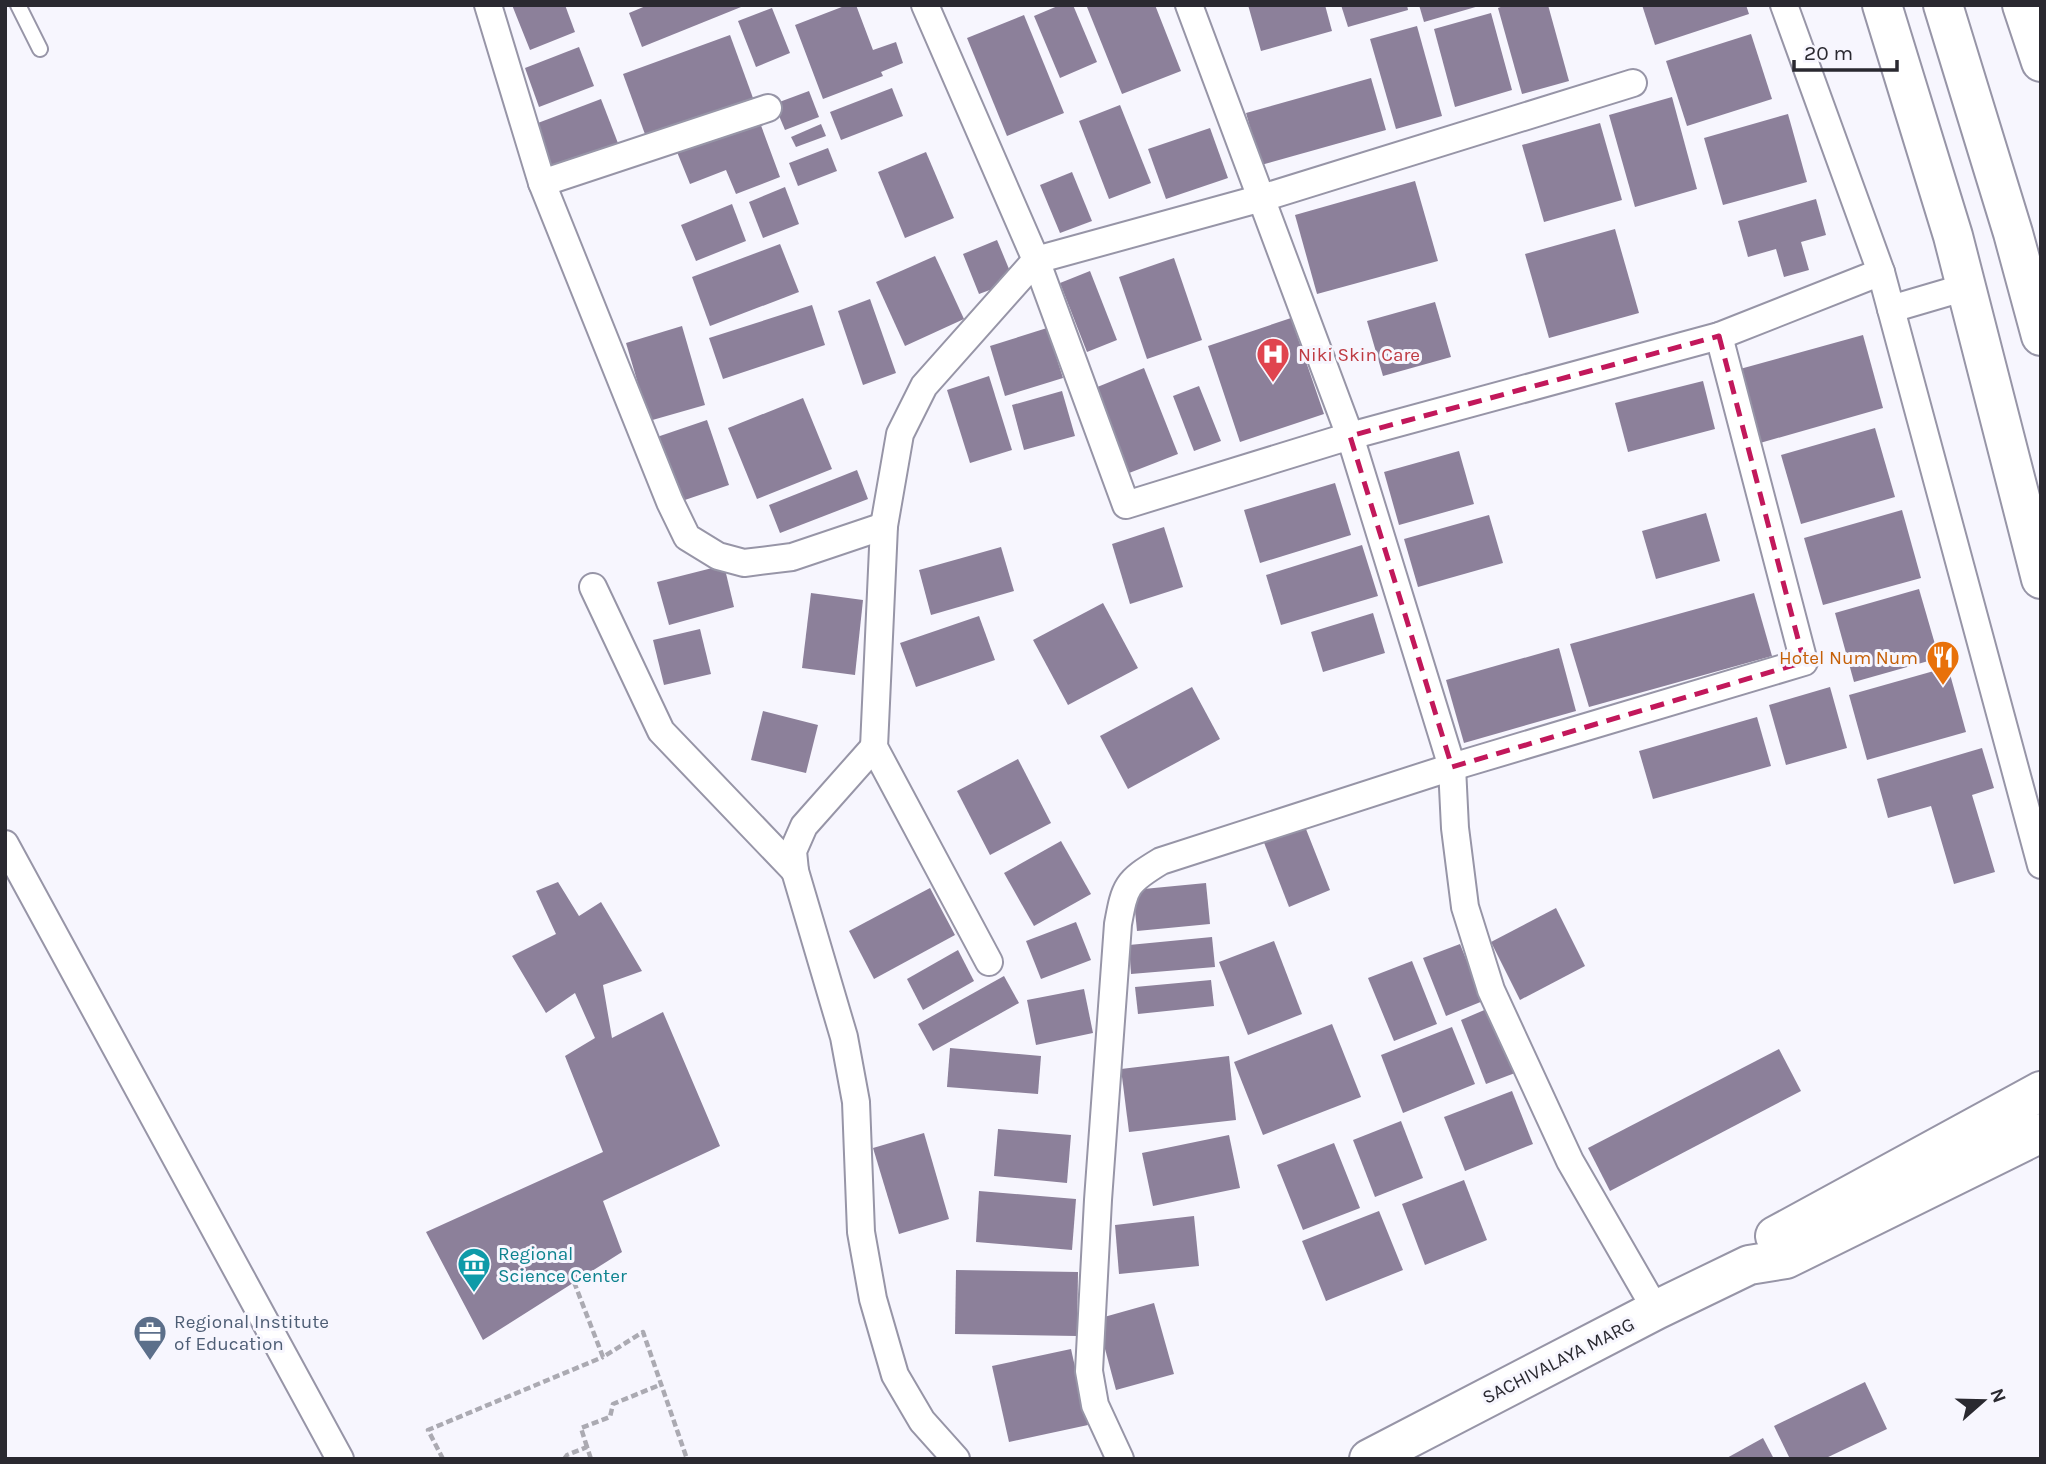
<svg xmlns="http://www.w3.org/2000/svg" width="2046" height="1464" viewBox="0 0 2046 1464" font-family="Karla,sans-serif">
	<rect width="100%" height="100%" fill="#f7f6fe"/>
	<g fill="#8c809a">
		<polygon points="512,5 565,5 575,32 530,50"/>
		<polygon points="648,5 746,5 642,47 629,13"/>
		<polygon points="847,5 856,5 873,50 896,42 903,63 881,72 883,76 823,99 795,25"/>
		<polygon points="1060,5 1073,5 1097,62 1060,78 1034,16"/>
		<polygon points="1090,5 1155,5 1181,71 1122,94 1087,7"/>
		<polygon points="1248,5 1325,5 1332,31 1261,51"/>
		<polygon points="1341,5 1407,5 1408,10 1348,27"/>
		<polygon points="1419,5 1479,5 1479,6 1424,22"/>
		<polygon points="1506,5 1548,5 1569,81 1522,94 1498,8"/>
		<polygon points="1642,5 1746,5 1749,14 1655,45"/>
		<polygon points="772,8 790,53 756,67 738,21"/>
		<polygon points="1491,13 1512,90 1455,107 1434,29"/>
		<polygon points="1024,15 1064,113 1007,136 967,38"/>
		<polygon points="1417,26 1442,116 1396,129 1370,39"/>
		<polygon points="1751,34 1772,99 1687,126 1666,61"/>
		<polygon points="730,35 753,98 646,137 623,74"/>
		<polygon points="579,47 594,86 539,107 525,68"/>
		<polygon points="1371,78 1386,130 1261,165 1246,113"/>
		<polygon points="892,88 903,116 841,140 830,112"/>
		<polygon points="809,91 819,117 785,130 774,104"/>
		<polygon points="1672,97 1697,189 1635,207 1609,115"/>
		<polygon points="601,99 621,151 550,178 530,126"/>
		<polygon points="1120,105 1151,183 1109,199 1079,121"/>
		<polygon points="1788,114 1807,182 1723,205 1704,138"/>
		<polygon points="759,120 780,177 736,194 726,170 690,184 677,152"/>
		<polygon points="1600,123 1622,200 1544,222 1522,145"/>
		<polygon points="821,124 826,136 796,147 791,137"/>
		<polygon points="1210,128 1228,178 1166,199 1148,149"/>
		<polygon points="828,148 837,171 798,186 789,163"/>
		<polygon points="926,152 954,218 905,238 878,172"/>
		<polygon points="1072,172 1092,221 1060,233 1040,185"/>
		<polygon points="1415,181 1438,261 1317,294 1295,215"/>
		<polygon points="785,187 799,224 763,238 749,202"/>
		<polygon points="1816,199 1826,235 1801,242 1809,270 1784,277 1776,249 1748,257 1738,221"/>
		<polygon points="732,204 746,241 696,261 681,225"/>
		<polygon points="1615,229 1639,313 1549,338 1525,254"/>
		<polygon points="997,240 1014,281 979,294 963,254"/>
		<polygon points="780,244 799,292 710,326 692,277"/>
		<polygon points="935,256 964,319 905,346 876,282"/>
		<polygon points="1174,258 1202,340 1147,359 1119,277"/>
		<polygon points="1090,271 1117,340 1087,352 1060,283"/>
		<polygon points="870,299 896,373 863,385 838,311"/>
		<polygon points="1435,302 1451,357 1383,376 1367,321"/>
		<polygon points="812,305 825,345 723,379 709,338"/>
		<polygon points="1291,318 1324,414 1240,442 1208,346"/>
		<polygon points="682,326 705,405 649,421 626,343"/>
		<polygon points="1047,328 1063,378 1005,396 990,346"/>
		<polygon points="1863,335 1883,408 1760,443 1740,369"/>
		<polygon points="1144,368 1178,454 1124,475 1090,390"/>
		<polygon points="989,376 1012,450 970,463 947,390"/>
		<polygon points="1703,381 1715,429 1628,452 1615,403"/>
		<polygon points="1199,386 1221,441 1194,451 1173,396"/>
		<polygon points="1062,391 1075,436 1024,450 1012,405"/>
		<polygon points="803,398 832,469 757,499 728,428"/>
		<polygon points="707,420 729,485 679,502 657,437"/>
		<polygon points="1875,428 1895,497 1801,524 1781,455"/>
		<polygon points="1459,451 1474,504 1399,525 1384,472"/>
		<polygon points="857,470 868,499 780,533 769,505"/>
		<polygon points="1335,483 1351,535 1260,563 1244,510"/>
		<polygon points="1902,510 1921,578 1823,605 1804,538"/>
		<polygon points="1706,513 1720,561 1656,579 1642,531"/>
		<polygon points="1489,515 1503,563 1418,587 1404,539"/>
		<polygon points="1164,527 1183,587 1130,604 1112,544"/>
		<polygon points="1362,545 1378,596 1281,625 1266,575"/>
		<polygon points="1001,547 1014,591 931,615 919,570"/>
		<polygon points="724,565 734,607 669,625 657,582"/>
		<polygon points="1919,589 1939,658 1854,682 1835,613"/>
		<polygon points="811,593 863,600 855,675 802,668"/>
		<polygon points="1754,593 1772,656 1589,707 1570,644"/>
		<polygon points="1103,603 1138,668 1068,705 1033,640"/>
		<polygon points="1373,613 1385,653 1323,672 1311,632"/>
		<polygon points="979,616 995,660 916,687 900,643"/>
		<polygon points="700,629 711,674 664,685 653,640"/>
		<polygon points="1559,648 1576,711 1464,743 1446,680"/>
		<polygon points="1948,667 1966,732 1867,760 1849,695"/>
		<polygon points="1192,687 1220,739 1128,789 1100,736"/>
		<polygon points="1830,687 1847,748 1786,765 1769,705"/>
		<polygon points="763,711 818,725 806,773 751,760"/>
		<polygon points="1757,717 1771,766 1653,799 1639,751"/>
		<polygon points="1982,748 1994,788 1972,795 1995,872 1954,884 1931,806 1888,818 1877,779"/>
		<polygon points="1018,759 1051,823 990,855 957,791"/>
		<polygon points="1304,824 1330,890 1289,907 1263,840"/>
		<polygon points="1061,841 1091,894 1034,926 1004,873"/>
		<polygon points="558,882 579,916 601,902 642,971 603,985 612,1038 663,1012 720,1146 603,1201 622,1252 483,1340 426,1232 603,1152 565,1056 595,1038 575,993 546,1013 512,956 556,934 536,891"/>
		<polygon points="1206,883 1210,924 1137,931 1133,890"/>
		<polygon points="930,888 955,935 874,979 849,931"/>
		<polygon points="1556,908 1585,966 1520,1000 1491,942"/>
		<polygon points="1076,922 1091,960 1041,979 1026,941"/>
		<polygon points="1212,937 1215,967 1131,974 1129,945"/>
		<polygon points="1274,941 1302,1014 1248,1035 1219,962"/>
		<polygon points="1460,944 1483,1001 1446,1016 1423,958"/>
		<polygon points="958,950 974,981 923,1010 907,979"/>
		<polygon points="1412,961 1437,1024 1394,1041 1368,978"/>
		<polygon points="1004,976 1019,1003 933,1051 918,1024"/>
		<polygon points="1211,980 1214,1006 1138,1014 1135,987"/>
		<polygon points="1084,989 1093,1033 1036,1045 1027,1000"/>
		<polygon points="1489,1008 1515,1073 1486,1084 1461,1020"/>
		<polygon points="1332,1024 1361,1097 1263,1135 1234,1062"/>
		<polygon points="1452,1027 1475,1084 1403,1113 1381,1055"/>
		<polygon points="950,1048 1041,1056 1038,1094 947,1087"/>
		<polygon points="1779,1049 1801,1091 1610,1191 1588,1148"/>
		<polygon points="1229,1056 1236,1120 1129,1132 1121,1069"/>
		<polygon points="1512,1091 1533,1144 1465,1171 1444,1117"/>
		<polygon points="1401,1121 1423,1178 1375,1197 1353,1140"/>
		<polygon points="998,1129 1071,1135 1067,1183 994,1176"/>
		<polygon points="924,1133 949,1219 899,1234 873,1148"/>
		<polygon points="1229,1135 1240,1188 1153,1206 1142,1153"/>
		<polygon points="1334,1143 1360,1208 1303,1230 1277,1165"/>
		<polygon points="1464,1180 1487,1240 1425,1265 1402,1204"/>
		<polygon points="979,1191 1076,1199 1072,1250 976,1242"/>
		<polygon points="1379,1211 1403,1270 1326,1301 1302,1241"/>
		<polygon points="1194,1216 1199,1266 1119,1274 1115,1225"/>
		<polygon points="956,1270 1078,1272 1077,1336 955,1334"/>
		<polygon points="1154,1303 1174,1374 1116,1390 1097,1319"/>
		<polygon points="1071,1349 1088,1425 1009,1442 992,1366"/>
		<polygon points="1865,1382 1887,1429 1824,1459 1790,1459 1774,1426"/>
		<polygon points="1763,1438 1774,1459 1725,1459"/>
	</g>
	<g fill="none" stroke-linecap="round" stroke-linejoin="round">
		<defs>
			<polyline id="lane" points="18,5 40,49"/>
			<g id="street">
				<polyline points="488,5 542,183 670,502 687,537 718,556 744,563 792,557 884,526"/>
				<polyline points="925,5 1036,260 1126,505 1350,436 1452,767 1804,662 1719,336"/>
				<polyline points="1189,5 1350,436 1719,336 1881,272"/>
				<polyline points="1784,5 1881,272 2041,865"/>
				<polyline points="542,183 768,108"/>
				<polyline points="1891,309 1966,287"/>
				<polyline points="593,587 661,731 795,871"/>
				<polyline points="874,747 804,826 793,851 795,871 844,1037 856,1102 861,1232 873,1299 895,1375 922,1421 956,1459"/>
				<polyline points="5,844 340,1459"/>
				<polyline points="989,962 874,747 884,526 900,434 924,386 1036,260 1262,198 1633,83"/>
				<path d="M1120 1459 1095 1405 1089 1371 1098 1200 1118 924C1125 886 1126 882 1161 861L1452 767 1455 828 1465 907 1491 990 1570 1161 1656 1310"/>
			</g>
			<g id="secondary">
				<polyline points="1882,5 1953,236 2041,579"/>
				<polyline points="1775,1236 2041,1091"/>
				<polyline points="1369,1459 1656,1310 1749,1265 1786,1259 2041,1133"/>
			</g>
			<g id="highway">
				<polyline points="1943,5 2013,233 2041,336"/>
				<polyline points="2022,5 2041,62"/>
			</g>
		</defs>
		<use href="#lane" stroke="#9795a7" stroke-width="18"/>
		<use href="#street" stroke="#9795a7" stroke-width="30"/>
		<use href="#secondary" stroke="#9795a7" stroke-width="42"/>
		<use href="#highway" stroke="#9795a7" stroke-width="42"/>
		<g stroke="#abaab2" stroke-width="4.5" stroke-dasharray="7 3.5" stroke-linecap="butt">
			<polyline points="574,1282 603,1357 643,1332 687,1459"/>
			<polyline points="587,1447 581,1428 610,1417 613,1404 662,1384"/>
			<polyline points="443,1459 428,1430 603,1357"/>
			<polyline points="564,1459 567,1455 587,1447 591,1459"/>
		</g>
		<use href="#lane" stroke="#fff" stroke-width="14"/>
		<use href="#street" stroke="#fff" stroke-width="26"/>
		<use href="#secondary" stroke="#fff" stroke-width="38"/>
		<use href="#highway" stroke="#fff" stroke-width="38"/>
	</g>
	<path fill="none" stroke="#c2185b" stroke-width="5" stroke-dasharray="14 9" stroke-linejoin="round" d="M1719 336 1804 662 1452 767 1350 436Z"/>
	<defs>
		<symbol id="hospital-pin" viewBox="-11 -11 22 30"><path d="M0 17L-7.5 6A9.5 9.5 0 1 1 7.5 6Z" fill="#e0444e" stroke="#f7f6fe"/><path d="M-5-5h3v3.5h4V-5h3V5h-3V1.5h-4V5h-3Z" fill="#fff"/></symbol>
		<symbol id="restaurant-pin" viewBox="-11 -11 22 30"><path d="M0 17L-7.5 6A9.5 9.5 0 1 1 7.5 6Z" fill="#e8710a" stroke="#f7f6fe"/><path d="M-5-6h1v4h1v-4h1v4h1v-4h1v5L-1.5 .5V6h-2V.5L-5-1ZM5-6V6H3V1.5H1.5Q1.5-4 5-6Z" fill="#fff"/></symbol>
		<symbol id="museum-pin" viewBox="-11 -11 22 30"><path d="M0 17L-7.5 6A9.5 9.5 0 1 1 7.5 6Z" fill="#0f9aa8" stroke="#f7f6fe"/><path d="M0-6L6-3V-2H-6V-3ZM-5-1h2V3h-2ZM-1-1h2V3h-2ZM3-1h2V3H3ZM-6 4H6V6H-6Z" fill="#fff"/></symbol>
		<symbol id="office-pin" viewBox="-11 -11 22 30"><path d="M0 17L-7.5 6A9.5 9.5 0 1 1 7.5 6Z" fill="#5c6f8a" stroke="#f7f6fe"/><path d="M-6-3h4V-5.5h4V-3h4V5H-6ZM-1-4.5V-3h2v-1.5ZM-6 0V1H6V0Z" fill="#fff"/></symbol>
	</defs>
	<g fill-rule="evenodd">
		<use href="#hospital-pin" x="1254" y="335" width="38" height="52"/>
		<use href="#restaurant-pin" x="1924" y="638" width="38" height="52"/>
		<use href="#museum-pin" x="455" y="1245" width="38" height="52"/>
		<use href="#office-pin" x="131" y="1313" width="38" height="52"/>
	</g>
	<g text-anchor="middle" stroke-width="6" stroke-linejoin="round" paint-order="stroke">
		<g font-size="19" fill="#be3a42" stroke="#f7f6fe" text-anchor="start">
			<text x="1298" y="361">Niki Skin Care</text>
		</g>
		<g font-size="19" fill="#c56008" stroke="#f7f6fe" text-anchor="end">
			<text x="1918" y="664">Hotel Num Num</text>
		</g>
		<g font-size="19" fill="#0d838f" stroke="#f7f6fe" text-anchor="start">
			<text x="498" y="1260">Regional<tspan x="498" dy="22">Science Center</tspan></text>
		</g>
		<g font-size="19" fill="#4e5e75" stroke="#f7f6fe" text-anchor="start">
			<text x="174" y="1328">Regional Institute<tspan x="174" dy="22">of Education</tspan></text>
		</g>
		<g font-size="19" fill="#2a2930" stroke="#f7f6fe">
			<text transform="translate(1558 1360) rotate(-27)" y="7">SACHIVALAYA MARG</text>
		</g>
	</g>
	<rect width="2046" height="1464" fill="none" stroke="#2a2930" stroke-width="14"/>
	<g transform="translate(1983 1401) rotate(70)" stroke="#f7f6fe" stroke-width="5" paint-order="stroke">
	<path d="M0-5L12 26L0 18L-12 26Z" fill="#2a2930"/>
	<text y="-10" font-size="19" font-weight="bold" text-anchor="middle" fill="#2a2930">N</text>
	</g>
	<path d="M1794 60v10h103v-10" fill="none" stroke="#2a2930" stroke-width="3.5"/>
	<text x="1804" y="60" font-size="21" fill="#2a2930" stroke="#f7f6fe" stroke-width="5" paint-order="stroke">20 m</text>
</svg>
